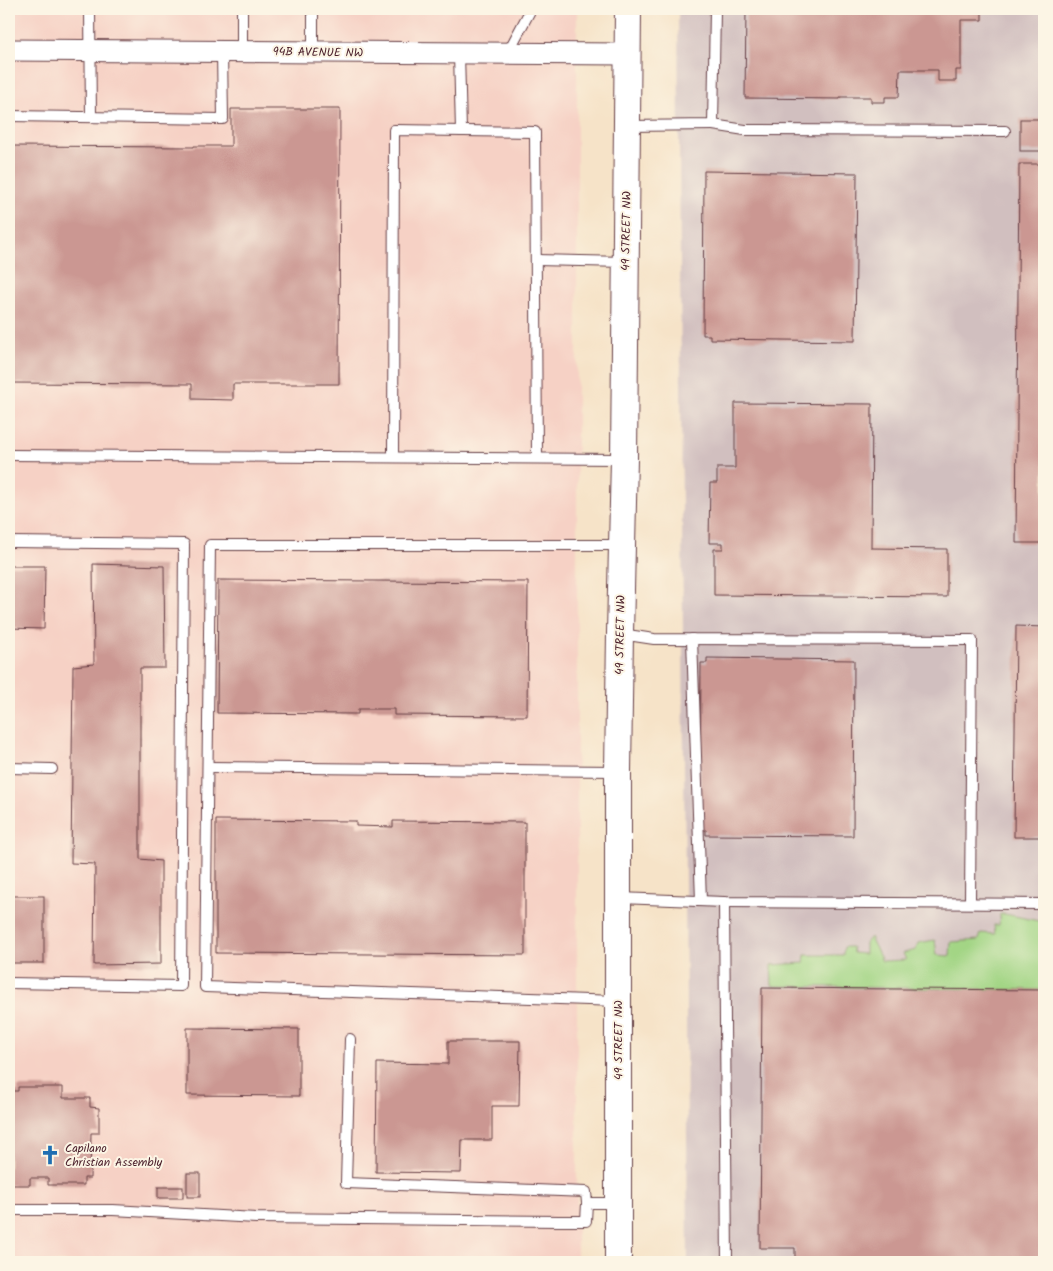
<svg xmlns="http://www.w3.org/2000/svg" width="1053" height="1271" viewBox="0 0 1053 1271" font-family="Kalam,sans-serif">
	<rect width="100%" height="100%" fill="#fcf5e5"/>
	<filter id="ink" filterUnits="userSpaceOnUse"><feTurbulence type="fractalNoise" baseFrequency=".02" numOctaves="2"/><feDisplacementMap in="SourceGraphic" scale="10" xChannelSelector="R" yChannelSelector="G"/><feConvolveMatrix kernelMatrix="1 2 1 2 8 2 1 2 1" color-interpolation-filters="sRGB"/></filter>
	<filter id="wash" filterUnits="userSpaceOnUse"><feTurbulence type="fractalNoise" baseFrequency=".0096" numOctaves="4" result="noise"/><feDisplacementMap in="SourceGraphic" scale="20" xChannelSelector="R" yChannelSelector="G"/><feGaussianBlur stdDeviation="1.12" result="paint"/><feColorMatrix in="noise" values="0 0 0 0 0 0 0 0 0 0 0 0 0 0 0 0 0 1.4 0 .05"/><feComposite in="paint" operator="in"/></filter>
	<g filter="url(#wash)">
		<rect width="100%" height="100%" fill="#f6e3c8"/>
		<rect fill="#f6d1c5" x="9" y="9" width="568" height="1253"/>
		<polygon fill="#d1bfbf" points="678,9 1044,9 1044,1262 688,1262"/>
		<polygon fill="#a3d585" stroke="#767a58" points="1000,914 1005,914 1044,922 1044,990 772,986 771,965 804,963 805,955 843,955 844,947 852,947 853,953 865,954 865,943 870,937 882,961 906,960 903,953 916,950 918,943 935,940 937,955 950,956 951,942 979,940 981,933 995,934 994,925 999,925"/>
		<g id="blocks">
			<g fill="#cb9792">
				<polygon points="746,9 982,9 982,20 961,20 961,70 956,70 956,81 938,81 938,70 900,70 899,97 885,97 885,102 871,102 871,97 840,97 840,99 745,98"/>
				<polygon points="231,109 340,109 339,384 233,384 233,400 192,399 192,384 9,383 9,146 194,147 194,146 231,146"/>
				<rect x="1020" y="119" width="24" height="32"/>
				<polygon points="1019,164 1044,164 1044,543 1016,543"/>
				<polygon points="704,171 857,173 855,341 710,339 710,335 703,335"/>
				<polygon points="735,403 872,404 871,548 947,549 947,597 714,595 714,549 723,549 723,543 709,543 710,483 717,483 717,468 735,468"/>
				<polygon points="93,564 164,566 165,668 140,668 140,859 161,861 161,964 94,965 95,864 71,863 73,666 94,664"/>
				<polygon points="9,566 45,566 44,629 9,628"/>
				<polygon points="218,580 528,582 527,716 394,715 394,709 358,709 358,714 217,713"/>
				<polygon points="1016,626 1044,627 1044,837 1014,837"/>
				<polygon points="707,658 854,660 853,836 706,835 706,830 700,830 701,663 707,663"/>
				<polygon points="216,820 356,821 356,826 393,827 393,821 525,822 525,955 216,953"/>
				<rect x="9" y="896" width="35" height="67"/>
				<polygon points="762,988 1044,990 1044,1262 795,1262 795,1248 760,1248"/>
				<polygon points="187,1028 299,1029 299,1096 187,1095"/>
				<polygon points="448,1041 520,1041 519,1106 492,1106 492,1140 462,1140 461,1173 376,1172 377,1063 448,1064"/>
				<polygon points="18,1087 63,1087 63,1098 90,1098 90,1107 99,1108 99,1133 91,1133 90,1178 84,1178 84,1185 48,1185 48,1178 30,1178 30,1185 9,1185 9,1091 18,1091"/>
				<rect x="187" y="1173" width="13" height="24"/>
				<rect x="158" y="1187" width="25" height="11"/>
			</g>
		</g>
	</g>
	<g filter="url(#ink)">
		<use href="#blocks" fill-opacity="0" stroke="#643c43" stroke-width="1"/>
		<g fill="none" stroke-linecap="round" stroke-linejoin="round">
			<defs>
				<g id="service">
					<polyline points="90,9 91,117"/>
					<polyline points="313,9 313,52"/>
					<polyline points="242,51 242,9"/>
					<polyline points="459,53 461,131"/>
					<polyline points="507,54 531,9"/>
					<polyline points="9,116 223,119 222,51"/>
					<polyline points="713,125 745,130 1005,131"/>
					<polyline points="627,126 713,125 715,9"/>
					<polyline points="536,260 625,262"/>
					<polyline points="9,455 623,459"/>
					<polyline points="393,457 394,130 535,132 537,458"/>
					<polyline points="9,542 184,544 181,986 9,983"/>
					<polyline points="621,634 654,639 972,640 970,903"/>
					<polyline points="692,639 701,901"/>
					<polyline points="208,767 617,771"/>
					<polyline points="9,768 52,769"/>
					<polyline points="619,898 724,902 1044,904"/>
					<polyline points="724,902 727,1262"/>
					<polyline points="617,1001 205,987 210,545 621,545"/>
					<polyline points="350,1039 346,1183 586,1192 587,1203"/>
					<polyline points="9,1210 113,1210 256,1218 560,1221 586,1221 587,1203 617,1203"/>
				</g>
				<polyline id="minor" points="9,50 628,54"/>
				<polyline id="tertiary" points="618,1262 618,771 620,633 624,459 628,9"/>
			</defs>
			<use href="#service" stroke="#643c43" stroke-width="12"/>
			<use href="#minor" stroke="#643c43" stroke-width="23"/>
			<use href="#tertiary" stroke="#643c43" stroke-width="28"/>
			<use href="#service" stroke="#fff" stroke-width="10"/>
			<use href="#minor" stroke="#fff" stroke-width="21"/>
			<use href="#tertiary" stroke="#fff" stroke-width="26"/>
		</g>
	</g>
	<defs>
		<symbol id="church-bare" viewBox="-9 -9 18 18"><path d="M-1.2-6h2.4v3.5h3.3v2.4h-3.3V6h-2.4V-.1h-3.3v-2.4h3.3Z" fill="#1f6fb2" stroke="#fcf5e5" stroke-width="2.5" paint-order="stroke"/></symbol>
	</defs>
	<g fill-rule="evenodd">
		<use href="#church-bare" x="36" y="1141" width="28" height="28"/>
	</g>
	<g text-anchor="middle" stroke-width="4" stroke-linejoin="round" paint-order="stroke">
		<g font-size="12" fill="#4a1f2b" stroke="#fcf5e5">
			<text transform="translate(318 52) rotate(1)" y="4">94B AVENUE NW</text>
			<text transform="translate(626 231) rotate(-89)" y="4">49 STREET NW</text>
			<text transform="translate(620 635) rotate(-89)" y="4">49 STREET NW</text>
			<text transform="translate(618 1040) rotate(-90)" y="4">49 STREET NW</text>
		</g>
		<g font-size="12" fill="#4a1f2b" stroke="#fcf5e5" text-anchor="start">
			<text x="65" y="1152">Capilano<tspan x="65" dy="14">Christian Assembly</tspan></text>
		</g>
	</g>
	<rect width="1053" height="1271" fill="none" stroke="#fcf5e5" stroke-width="30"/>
</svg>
